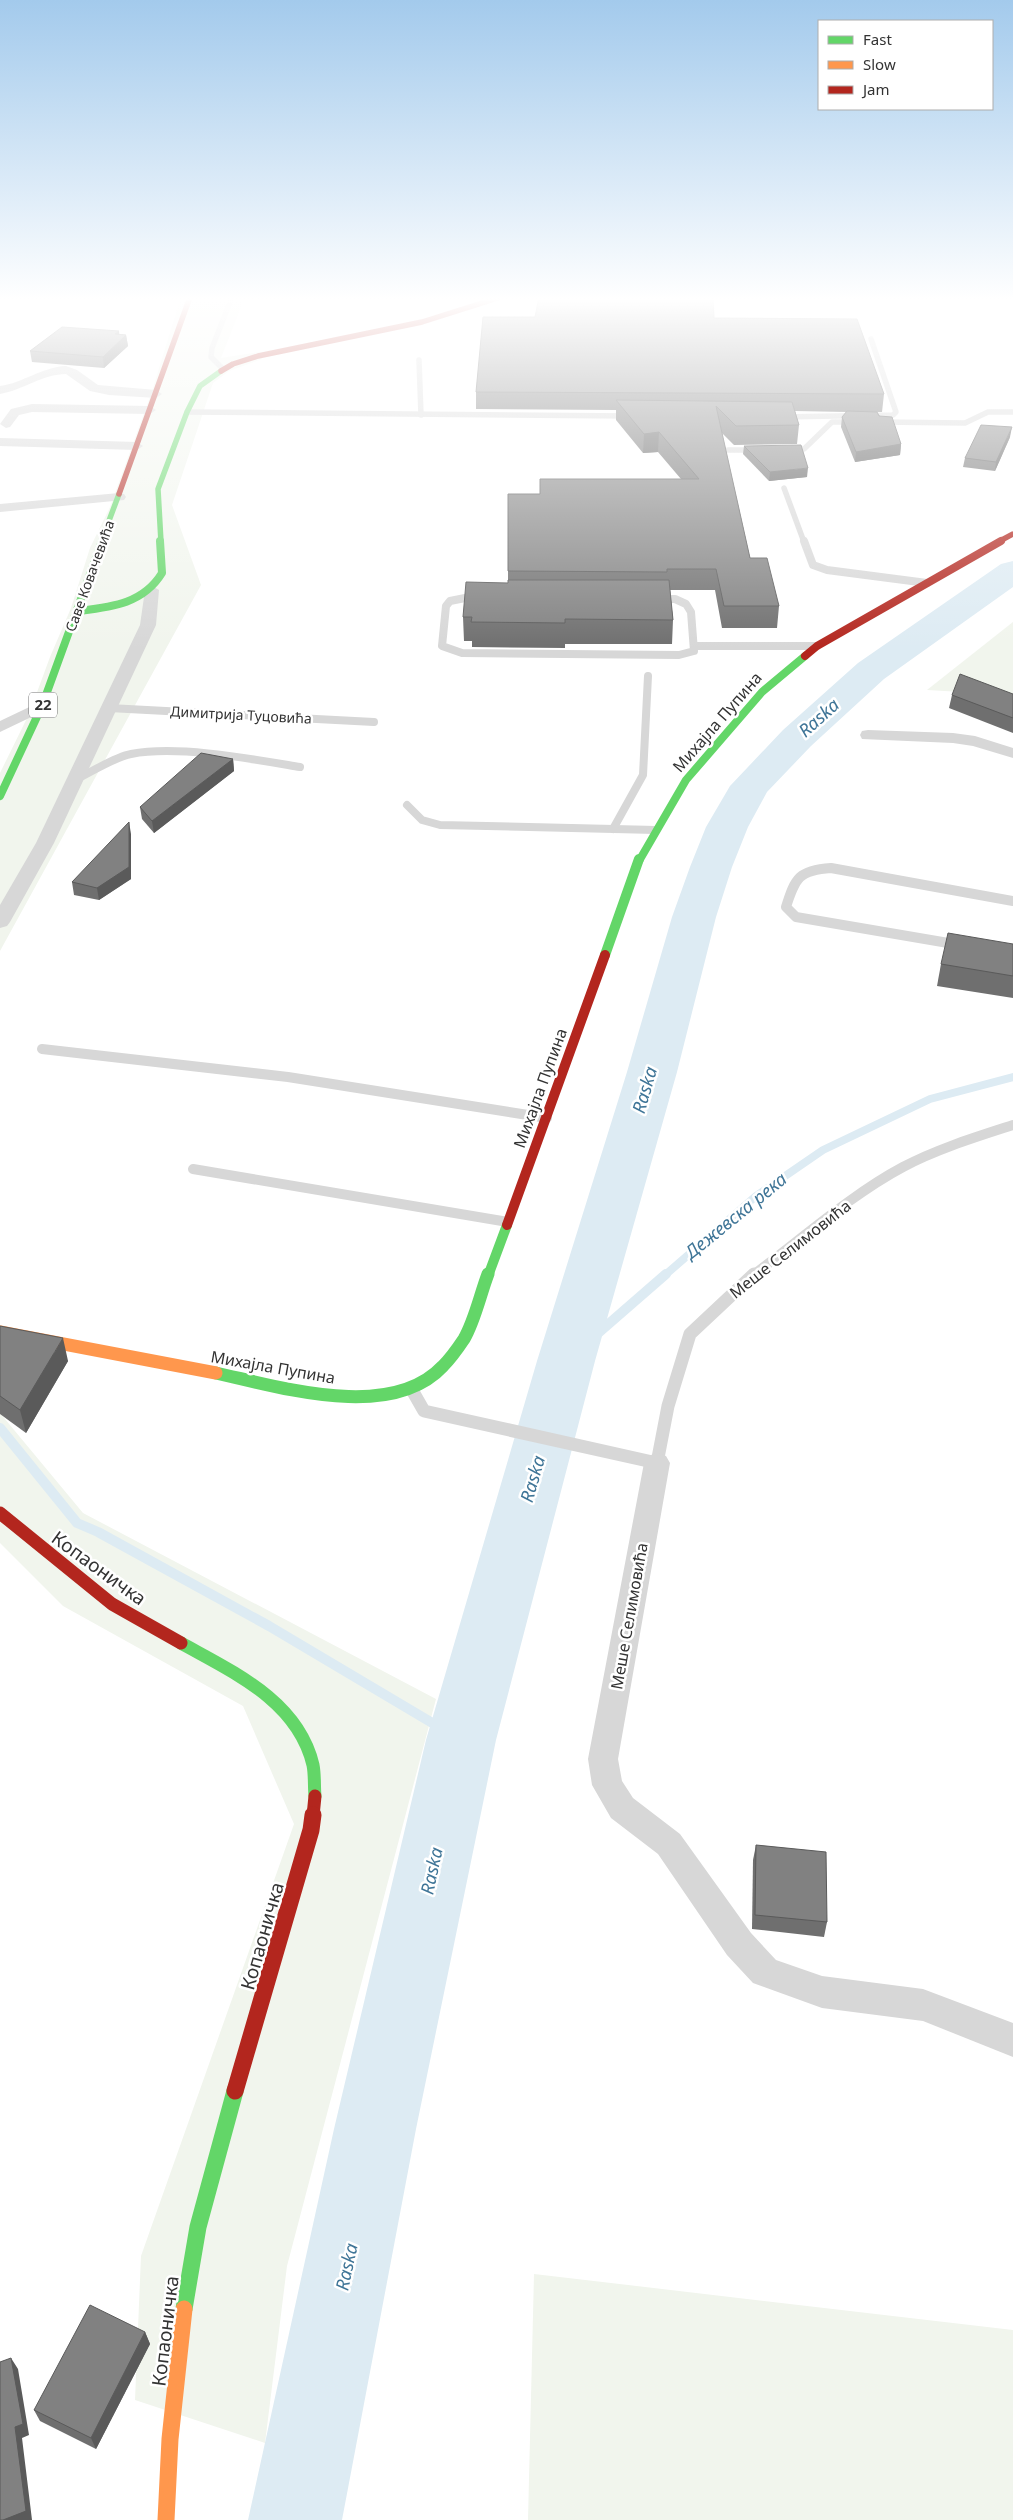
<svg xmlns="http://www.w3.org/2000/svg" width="1013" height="2520" viewBox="0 0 1013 2520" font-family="'Noto Sans',sans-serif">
	<rect width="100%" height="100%" fill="#fff"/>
	<g fill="#f1f5ed">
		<polygon points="181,297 245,297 221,358 259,352 262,359 229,371 213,383 172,505 201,585 0,951 0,773 29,714 50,657 71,608 90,548 110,507 152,391"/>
		<polygon points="1013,622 1013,695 927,690"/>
		<polygon points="0,1413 83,1513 436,1699 287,2266 265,2443 135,2400 141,2256 294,1824 243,1706 63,1606 0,1543"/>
		<polygon points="534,2274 1013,2330 1013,2520 528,2520"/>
	</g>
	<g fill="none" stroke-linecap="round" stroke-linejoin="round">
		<polyline stroke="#ddebf3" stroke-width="8" points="664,1276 756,1196 823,1150 930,1099 1013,1077"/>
		<g stroke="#ddebf3" stroke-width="10">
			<polyline points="566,1361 666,1274"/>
			<polyline points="0,1428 77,1523 98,1532 269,1626 461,1740"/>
		</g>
		<polygon fill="#ddebf3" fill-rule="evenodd" points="1013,561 1013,587 884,679 811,746 767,792 748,827 732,867 716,917 677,1072 595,1361 496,1740 416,2129 342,2520 248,2520 334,2129 426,1740 537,1361 627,1072 672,917 690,867 706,827 730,786 783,730 858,663 1001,564"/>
		<g stroke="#d7d7d7" stroke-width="5.5">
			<polyline points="419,360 421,415"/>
			<polyline points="223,369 211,357 212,348 232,297"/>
			<polyline points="187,412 630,416"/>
			<polyline points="781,417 893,415 896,412 871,339"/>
			<polyline points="880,422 965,423 988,412 1013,412"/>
			<polyline points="789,449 804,449 832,422 841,422"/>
			<polyline points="728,450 758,450"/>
			<polyline points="784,488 804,542"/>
		</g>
		<g stroke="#d7d7d7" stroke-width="8">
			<polyline points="804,541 813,565 827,570 927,583"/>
			<polygon points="465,598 675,599 686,604 691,612 694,651 679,655 462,653 442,646 446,606 450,601"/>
			<polyline points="694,646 817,646"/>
			<polyline points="109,708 374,722"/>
			<path d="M75 780C91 772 115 757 131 754 178 745 252 759 300 767"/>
			<polyline points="407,805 422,820 440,825 656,830"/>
			<polyline points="613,829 643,775 648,676"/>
		</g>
		<g stroke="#d7d7d7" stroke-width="10">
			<path d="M960 945 796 917 786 907C795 878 799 870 831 868L1013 901"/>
			<polyline points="42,1049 288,1077 547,1118"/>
			<polyline points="193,1169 508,1222"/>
			<path d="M752 1276C799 1241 852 1194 903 1167 937 1149 976 1137 1013 1125"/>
		</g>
		<polyline stroke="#d7d7d7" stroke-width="13" points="412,1390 424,1411 657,1463 668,1406 690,1334 754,1274"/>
		<g fill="#d7d7d7" fill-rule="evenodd">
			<path d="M66 366 77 370 98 385 156 390 162 394 156 398 109 395 90 391 66 374C43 374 23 390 0 394V386C23 383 42 367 66 366Z"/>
			<polygon points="32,404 150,406 156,410 150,414 32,412 19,415 10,427 6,428 0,424 11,409"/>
			<polygon points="0,438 137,442 143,446 137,450 0,446"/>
			<polygon points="119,493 124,494 126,497 124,500 0,512 0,504"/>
			<polygon points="152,586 159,590 156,625 54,843 10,922 7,926 0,928 0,905 36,843 140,625 145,590"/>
			<polygon points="42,701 50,706 48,709 0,732 0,721"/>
			<polygon points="868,730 953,733 975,736 1013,748 1013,758 973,746 953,743 862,739 860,735 862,731"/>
			<polygon points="657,1453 666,1456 670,1463 618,1759 622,1781 633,1798 680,1834 751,1933 776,1960 822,1976 923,1989 1013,2023 1013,2057 923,2021 822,2008 753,1983 727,1955 658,1854 611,1818 592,1785 588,1759 644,1463 648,1456"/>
		</g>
		<g stroke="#63d668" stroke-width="5.5">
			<polyline points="101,542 119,494"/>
			<polyline points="161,542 158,489 187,412 200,386 221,371"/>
		</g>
		<g stroke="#63d668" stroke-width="8">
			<path d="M78 611C111 607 143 604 162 573L160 541"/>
			<polyline points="0,796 42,706 102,541"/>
			<polyline points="639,861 686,780 762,692 805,656"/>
		</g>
		<g stroke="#63d668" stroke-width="10">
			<polyline points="605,955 639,859"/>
			<polyline points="488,1276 507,1225"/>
		</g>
		<g stroke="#63d668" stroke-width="13">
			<path d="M216 1373C280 1387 391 1422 443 1366 451 1358 458 1348 464 1339 475 1320 480 1295 488 1274"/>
			<path d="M181 1643C233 1672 298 1701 313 1765 315 1775 314 1786 315 1796"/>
		</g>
		<polyline stroke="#63d668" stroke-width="17" points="184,2309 198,2227 235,2091"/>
		<polyline stroke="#ff974d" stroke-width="13" points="0,1332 216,1373"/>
		<polyline stroke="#ff974d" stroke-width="17" points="166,2520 170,2439 184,2309"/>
		<g stroke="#b3261e" stroke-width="5.5">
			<polyline points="221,371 233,364 258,356 422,322 501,297"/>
			<polyline points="119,494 190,297"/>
			<polyline points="998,542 1013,534"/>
		</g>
		<polyline stroke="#b3261e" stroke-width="8" points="805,656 817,646 1001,541"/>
		<polyline stroke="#b3261e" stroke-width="10" points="507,1225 605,955"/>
		<g stroke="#b3261e" stroke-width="13">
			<polyline points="0,1513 112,1604 181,1643"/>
			<polyline points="313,1816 315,1796"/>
		</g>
		<polyline stroke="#b3261e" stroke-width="17" points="235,2091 311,1830 313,1815"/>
	</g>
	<g fill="#6f6f6f">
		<polygon points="294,297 351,297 296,300"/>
		<polygon points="714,318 884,394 882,412 877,412 901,444 900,455 855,462 841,427 842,417 847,412 795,411 799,425 797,444 734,445 722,433 750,558 779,606 777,628 722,628 715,590 670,590 673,620 672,644 565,644 565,648 472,647 472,641 464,641 463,617 508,583 508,494 540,494 540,479 681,479 658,452 643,453 616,420 616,410 476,409 476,392"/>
		<polygon points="119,334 126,335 128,346 104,368 32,362 30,351"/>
		<polygon points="1010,437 995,471 963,467 965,458"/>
		<polygon points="744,446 807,477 769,481 743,454"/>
		<polygon points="1013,694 1013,733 949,708 952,695"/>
		<polygon points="233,759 234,771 154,833 142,819 140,807"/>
		<polygon points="131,834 131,879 99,900 74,895 72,882"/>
		<polygon points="1013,944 1013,998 937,986 941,964"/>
		<polygon points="0,1326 68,1361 26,1433 0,1414"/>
		<polygon points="756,1845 827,1922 824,1937 752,1929 753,1860"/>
		<polygon points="145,2332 150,2344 96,2449 40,2421 34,2410"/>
	</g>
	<g fill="#5a5a5a">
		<polygon points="119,331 120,341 126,335 128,346 104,368 103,357 115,334"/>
		<polygon points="1012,427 1010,437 995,471 996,462"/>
		<polygon points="659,432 658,452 643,453 644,434"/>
		<polygon points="901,444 900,455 855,462 856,452"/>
		<polygon points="808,468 807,477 769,481 770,472"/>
		<polygon points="233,759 234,771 154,833 152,821"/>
		<polygon points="129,822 131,834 131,879 99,900 97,888"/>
		<polygon points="63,1338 68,1361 26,1433 20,1410"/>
		<polygon points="145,2332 150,2344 96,2449 91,2438"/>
		<polygon points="11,2358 18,2369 29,2435 22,2438 32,2520 3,2520 15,2427"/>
	</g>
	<g fill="#818181" stroke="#5a5a5a">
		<polygon points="539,297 713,297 714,318 857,319 884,394 476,392 483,317 535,317"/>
		<polygon points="62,327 119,331 115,334 126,335 103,357 30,351"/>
		<polygon points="616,400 792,402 799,425 736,426 716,406 750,558 767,558 779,606 724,606 716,569 667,569 667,572 508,571 508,494 540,494 540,479 699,479 659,432 644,434"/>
		<polygon points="847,411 877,412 879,416 892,417 901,444 856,452 842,417"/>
		<polygon points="981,425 1012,427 996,462 965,458"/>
		<polygon points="801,445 808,468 770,472 744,446"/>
		<polygon points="508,580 669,580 673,620 565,619 565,623 471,622 472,617 463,617 466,582 508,583"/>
		<polygon points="960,674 1013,694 1013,718 952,695"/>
		<polygon points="201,753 233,759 152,821 140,807"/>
		<polygon points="129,822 129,867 97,888 72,882"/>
		<polygon points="948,933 1013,944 1013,976 941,964"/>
		<polygon points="0,1326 63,1338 20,1410 0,1396"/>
		<polygon points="756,1845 826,1852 827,1922 755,1915"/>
		<polygon points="90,2305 145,2332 91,2438 34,2410"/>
		<polygon points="11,2358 23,2424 15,2427 26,2511 3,2520 0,2520 0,2362"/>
	</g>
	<linearGradient id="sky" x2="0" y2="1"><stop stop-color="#a3caec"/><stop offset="0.46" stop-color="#fff"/><stop offset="1" stop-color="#fff" stop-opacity="0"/></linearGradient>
	<rect width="1013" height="650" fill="url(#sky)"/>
	<g text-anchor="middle" stroke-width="5" stroke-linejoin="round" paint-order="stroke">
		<g font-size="14" fill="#333" stroke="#fff">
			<text transform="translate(90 576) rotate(-70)" y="5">Саве Ковачевића</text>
			<text transform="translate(241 715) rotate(3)" y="5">Димитрија Туцовића</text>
		</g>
		<rect fill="#fff" stroke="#707070" stroke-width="1" x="29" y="692.5" width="28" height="25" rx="4"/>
		<g font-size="15" font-weight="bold" fill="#333">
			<text x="43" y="710">22</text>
		</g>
		<g font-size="16" fill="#333" stroke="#fff">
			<text transform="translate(717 722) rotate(-49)" y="6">Михајла Пупина</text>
			<text transform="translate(540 1088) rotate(-70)" y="6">Михајла Пупина</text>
			<text transform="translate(790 1249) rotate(-38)" y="6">Меше Селимовића</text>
			<text transform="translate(273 1367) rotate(10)" y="6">Михајла Пупина</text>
			<text transform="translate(629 1616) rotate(-80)" y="6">Меше Селимовића</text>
		</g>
		<g font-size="18" font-style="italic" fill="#3f7597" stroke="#fff">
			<text transform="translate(819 718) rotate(-42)" y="6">Raska</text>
			<text transform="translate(645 1090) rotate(-74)" y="6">Raska</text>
			<text transform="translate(736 1216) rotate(-39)" y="6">Дежевска река</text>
			<text transform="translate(533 1479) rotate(-74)" y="6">Raska</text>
			<text transform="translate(432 1871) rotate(-78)" y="6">Raska</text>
			<text transform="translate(347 2267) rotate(-78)" y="6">Raska</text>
		</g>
		<g font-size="19" fill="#333" stroke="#fff">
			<text transform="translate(99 1568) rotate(36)" y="7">Копаоничка</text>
			<text transform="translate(262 1936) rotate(-74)" y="7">Копаоничка</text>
			<text transform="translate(165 2331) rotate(-83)" y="7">Копаоничка</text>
		</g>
	</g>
	<rect x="818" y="20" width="175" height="90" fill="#ffffff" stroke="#adadad"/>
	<rect x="828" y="36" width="25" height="8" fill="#63d668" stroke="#adadad"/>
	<text x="863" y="45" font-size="15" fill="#333333">Fast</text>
	<rect x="828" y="61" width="25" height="8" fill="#ff974d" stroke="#adadad"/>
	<text x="863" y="70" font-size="15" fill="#333333">Slow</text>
	<rect x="828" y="86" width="25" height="8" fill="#b3261e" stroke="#adadad"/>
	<text x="863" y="95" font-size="15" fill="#333333">Jam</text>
</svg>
